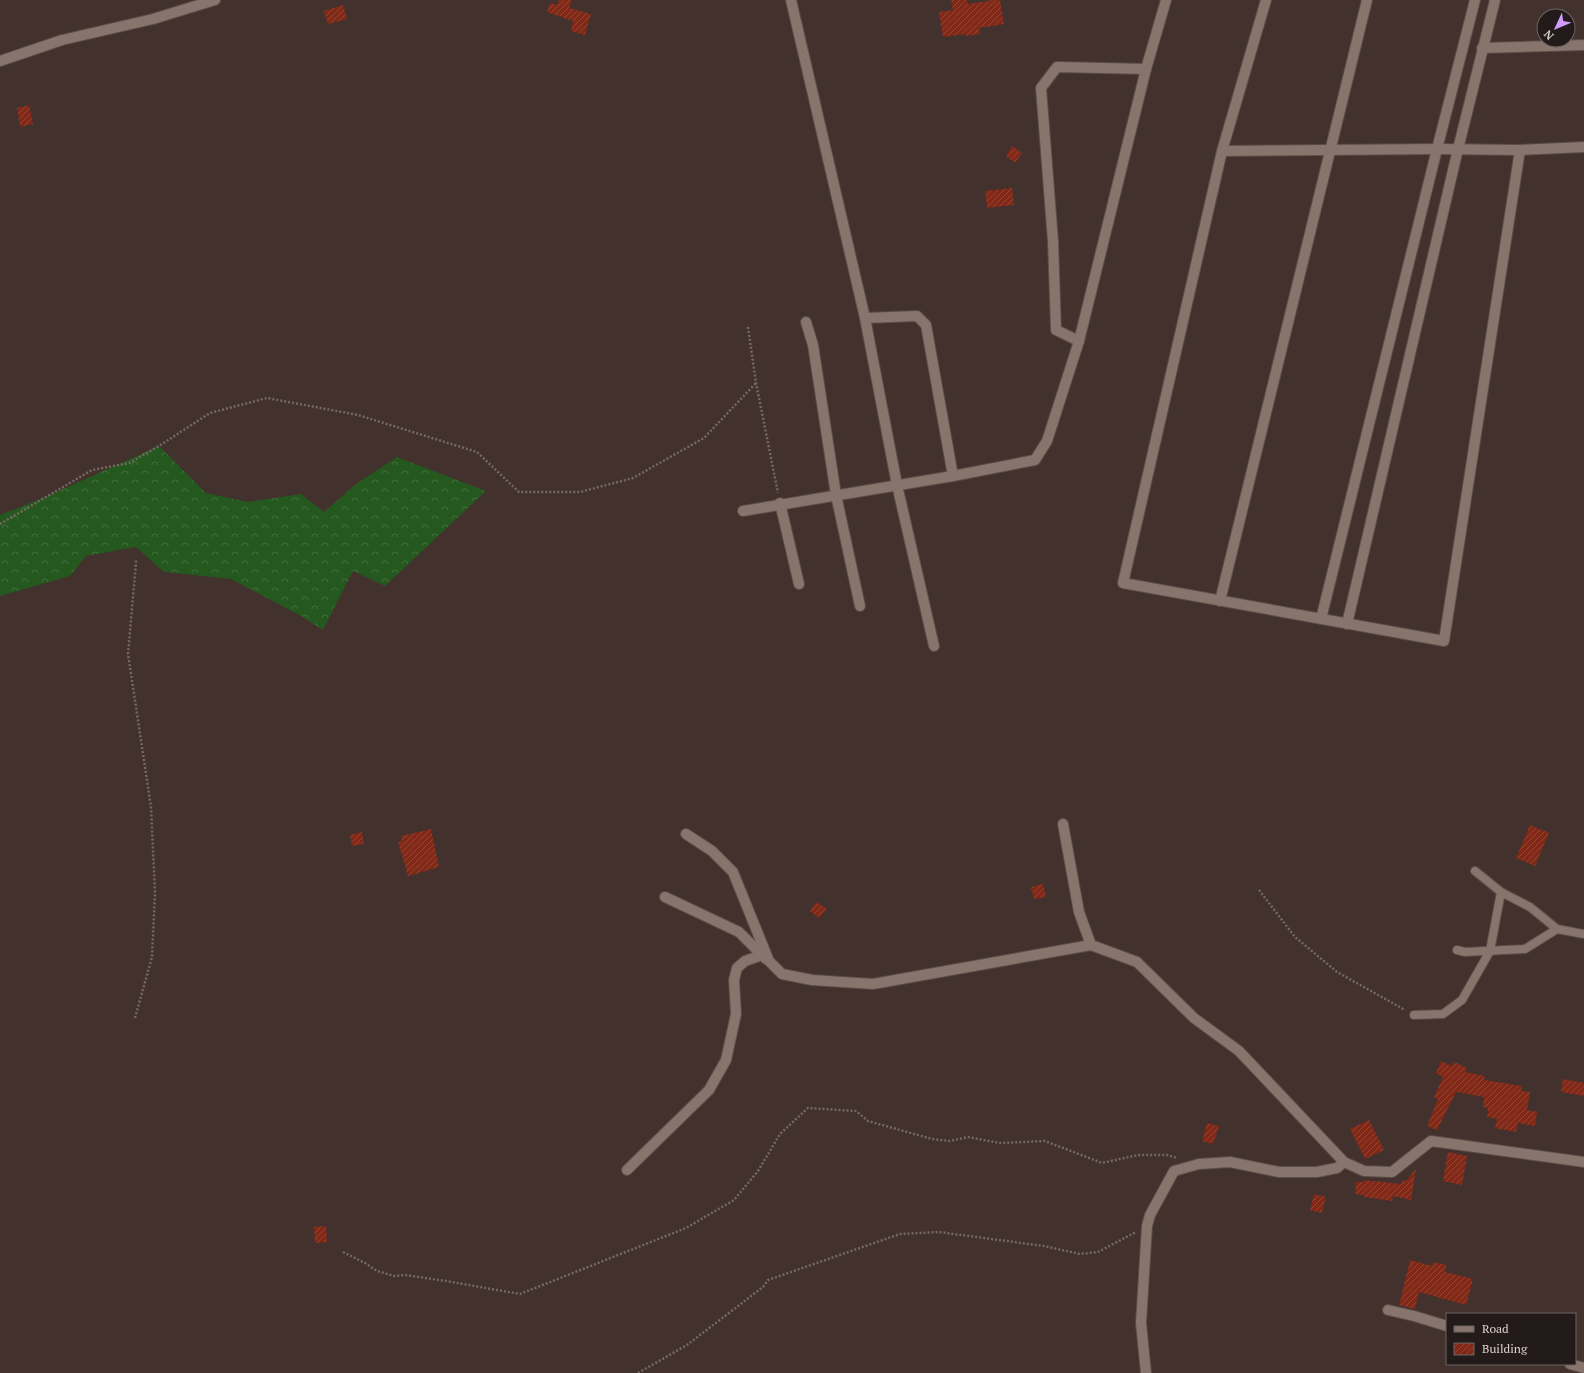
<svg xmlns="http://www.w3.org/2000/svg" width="1584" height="1373" viewBox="0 0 1584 1373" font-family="'PT Serif',serif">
	<defs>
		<pattern id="forest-crowns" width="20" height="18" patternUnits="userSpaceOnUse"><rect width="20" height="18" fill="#24581e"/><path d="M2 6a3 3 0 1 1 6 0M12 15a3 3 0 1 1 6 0" fill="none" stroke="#436f3e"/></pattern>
		<pattern id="building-hatch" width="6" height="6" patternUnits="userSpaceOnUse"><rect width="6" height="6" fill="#812817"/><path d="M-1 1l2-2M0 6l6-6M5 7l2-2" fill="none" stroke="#924638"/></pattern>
	</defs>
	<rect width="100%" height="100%" fill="#42312c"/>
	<polygon fill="url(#forest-crowns)" points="159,446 206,493 248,502 301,494 324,512 356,484 397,457 486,491 385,586 353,571 323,630 301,616 231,579 164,572 136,547 86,556 70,576 0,596 0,515 43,498"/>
	<g fill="url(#building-hatch)">
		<polygon points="559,0 572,0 569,8 591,14 585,35 571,31 573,21 547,12 550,3 557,5"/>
		<polygon points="951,0 967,0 968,4 990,1 989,0 1000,0 1004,24 979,28 980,34 966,36 966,34 943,37 939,12 953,10"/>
		<polygon points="343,5 347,19 328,24 324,11"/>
		<polygon points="29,105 33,124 20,127 17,108"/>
		<polygon points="1012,146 1022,153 1015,163 1006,156"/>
		<polygon points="1012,188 1014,205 987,208 985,191"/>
		<polygon points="1530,825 1549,833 1535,866 1516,858"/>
		<polygon points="431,829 439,867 408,876 398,842 402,841 401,836"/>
		<polygon points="362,832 364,844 352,846 350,835"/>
		<polygon points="1043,884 1046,897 1034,899 1031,887"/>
		<polygon points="816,902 827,909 819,918 810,911"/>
		<polygon points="1441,1061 1452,1066 1454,1062 1467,1068 1465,1072 1485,1076 1484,1080 1522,1086 1521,1091 1530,1092 1527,1110 1537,1112 1535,1126 1518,1123 1516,1132 1495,1128 1497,1119 1487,1117 1488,1108 1483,1107 1484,1097 1456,1092 1437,1130 1427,1126 1438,1099 1434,1097 1443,1077 1436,1073"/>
		<polygon points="1563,1079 1584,1083 1584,1096 1561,1092"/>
		<polygon points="1369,1120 1384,1150 1365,1159 1350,1129"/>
		<polygon points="1207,1123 1219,1126 1213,1144 1202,1141"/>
		<polygon points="1448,1152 1467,1156 1462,1185 1443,1181"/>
		<polygon points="1416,1169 1411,1200 1393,1196 1392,1201 1364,1197 1364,1195 1355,1194 1356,1182 1364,1182 1364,1180 1401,1184 1402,1180 1406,1181"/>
		<polygon points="1314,1194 1326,1197 1322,1213 1310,1210"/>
		<polygon points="326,1226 327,1242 315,1243 314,1227"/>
		<polygon points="1410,1260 1432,1266 1433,1262 1446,1265 1445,1272 1473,1279 1466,1305 1419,1292 1415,1309 1399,1305"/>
	</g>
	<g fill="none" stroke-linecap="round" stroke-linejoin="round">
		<defs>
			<g id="service">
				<polyline points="1475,871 1501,892 1530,907 1557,929"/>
				<polyline points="1457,950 1465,952 1525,949 1557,929 1584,934"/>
				<polyline points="1414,1015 1443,1014 1462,1000 1490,951 1501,892"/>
			</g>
			<g id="minor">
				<polyline points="791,0 865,318 897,485 934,646"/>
				<polyline points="1266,0 1222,151 1123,583 1444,641 1520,150"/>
				<polyline points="1482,48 1584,45"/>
				<polyline points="0,61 62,40 153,19 215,0"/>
				<polyline points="1222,151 1437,149 1520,150 1584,147"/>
				<polyline points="865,318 917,316 926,325 953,476"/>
				<polyline points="806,322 813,345 836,495 860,606"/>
				<polyline points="1079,341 1056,330 1053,241 1041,88 1057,67 1146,69"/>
				<polyline points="780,503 799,584"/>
				<polyline points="743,511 953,476 1035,460 1047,441 1079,341 1146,69 1166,0"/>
				<polyline points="1220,601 1367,0"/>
				<polyline points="1321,619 1437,149 1475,0"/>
				<polyline points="1347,624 1458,149 1495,0"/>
				<polyline points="1063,824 1079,912 1091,945"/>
				<polyline points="686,834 712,851 733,872 769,961 782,974 812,980 873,984 1091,945 1137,962 1194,1018 1239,1051 1344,1162 1364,1171 1392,1172 1431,1141 1584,1162"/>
				<polyline points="665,897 739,932 766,959"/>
				<polyline points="627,1170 709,1090 726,1060 736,1014 734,980 737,968 745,961 762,955"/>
				<polyline points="1388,1310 1414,1316 1447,1326"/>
				<polyline points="1570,1364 1584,1368"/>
				<polyline points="1146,1373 1141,1323 1147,1226 1150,1215 1174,1171 1199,1164 1230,1162 1279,1172 1317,1172 1337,1168 1344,1162"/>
			</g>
		</defs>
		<use href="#service" stroke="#5b4d48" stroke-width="10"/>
		<use href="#minor" stroke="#5b4d48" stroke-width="12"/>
		<g stroke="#776863" stroke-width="2.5" stroke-dasharray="2 2" stroke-linecap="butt">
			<polyline points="748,327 756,383 778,493"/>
			<polyline points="0,524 92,470 129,463 159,446 210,413 267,398 358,415 477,452 519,492 580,492 633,478 704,438 756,383"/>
			<polyline points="1259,890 1295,937 1337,972 1405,1010"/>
			<polyline points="135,1018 152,957 155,893 151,807 128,654 136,563 136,559"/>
			<polyline points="343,1252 365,1263 377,1271 394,1276 405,1275 446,1281 520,1294 686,1228 734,1200 758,1171 780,1134 808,1108 856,1111 868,1121 932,1139 950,1141 968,1137 1000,1143 1045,1141 1102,1163 1138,1155 1167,1155 1177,1158"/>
			<polyline points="638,1373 687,1345 763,1287 768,1280 900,1234 939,1232 1044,1246 1080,1254 1098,1252 1136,1232"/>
		</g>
		<use href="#service" stroke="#87746d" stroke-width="8"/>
		<use href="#minor" stroke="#87746d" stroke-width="10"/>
	</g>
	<rect x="1446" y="1313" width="130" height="52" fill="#231b19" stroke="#6d6562"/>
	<rect x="1454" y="1326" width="20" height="6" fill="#87746d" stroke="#6d6562"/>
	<text x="1482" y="1333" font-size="12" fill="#ddd3cf">Road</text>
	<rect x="1454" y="1343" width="20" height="12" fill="url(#building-hatch)" stroke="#6d6562"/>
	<text x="1482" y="1353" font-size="12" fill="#ddd3cf">Building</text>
	<g transform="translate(1556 28) rotate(226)"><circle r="19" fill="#231b19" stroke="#6d6562"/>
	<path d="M0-3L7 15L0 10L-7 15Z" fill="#d09dff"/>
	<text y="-6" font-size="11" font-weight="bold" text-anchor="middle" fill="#ddd3cf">N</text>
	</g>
</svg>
